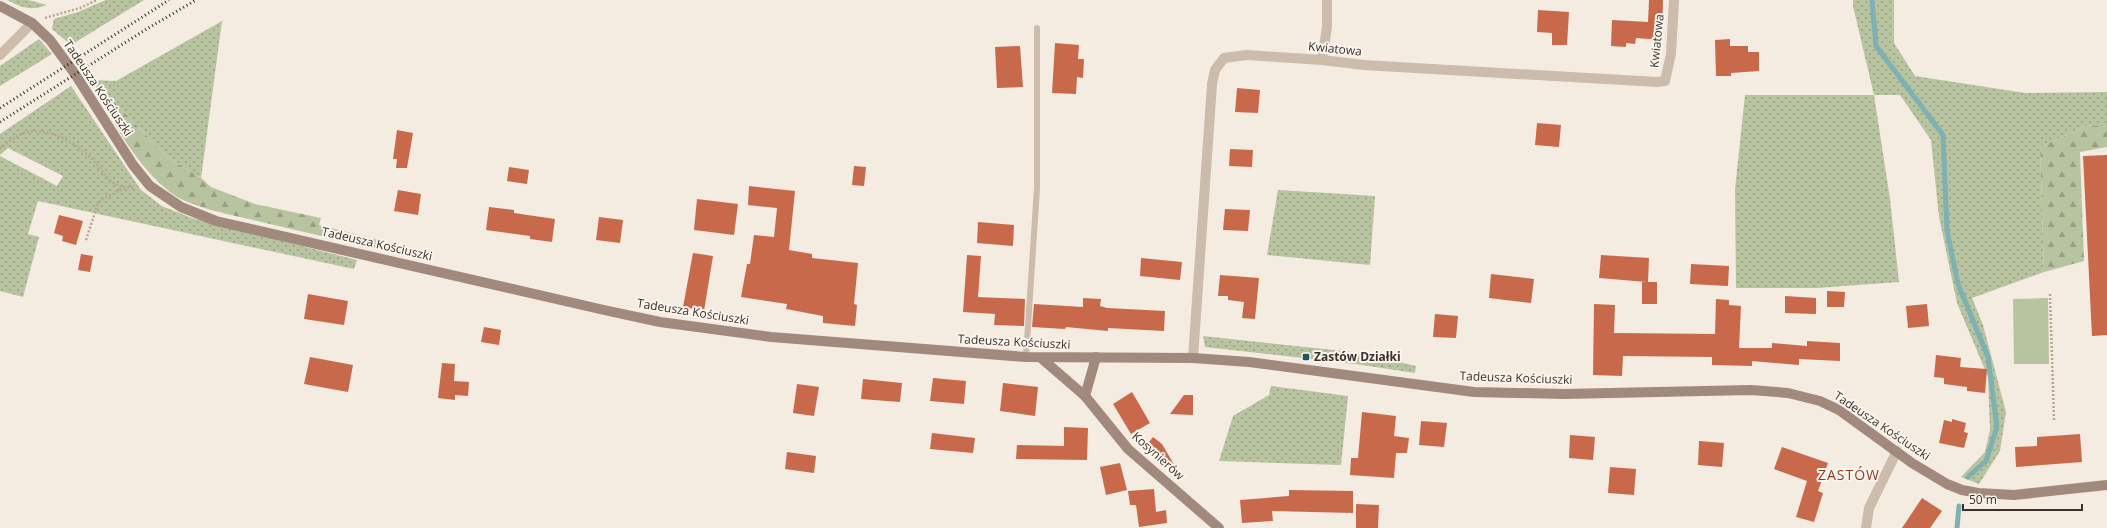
<svg xmlns="http://www.w3.org/2000/svg" width="2107" height="528" viewBox="0 0 2107 528" font-family="'Open Sans',sans-serif">
	<defs>
		<pattern id="grass-dots" width="8" height="8" patternUnits="userSpaceOnUse"><rect width="8" height="8" fill="#b8c4a0"/><path d="M2 2h.1M6 6h.1" fill="none" stroke="#97a083" stroke-width="1.8" stroke-linecap="round"/></pattern>
		<pattern id="forest-firs" width="22" height="20" patternUnits="userSpaceOnUse"><rect width="22" height="20" fill="#b8c4a0"/><path d="M5 1l3.5 6h-7zM16 11l3.5 6h-7z" fill="#97a083"/></pattern>
	</defs>
	<rect width="100%" height="100%" fill="#f4ebe1"/>
	<g fill="url(#grass-dots)">
		<path d="M7 0H28L47 5C31 11 22 8 7 0Z"/>
		<polygon points="106,0 144,0 71,45 52,29 54,19 78,12"/>
		<polygon points="1853,0 1894,0 1894,43 1915,76 2025,93 2107,92 2107,127 2089,125 2040,147 2044,272 1972,298 1983,325 2006,412 2000,451 1979,484 1961,477 1985,452 1990,430 1988,377 1957,303 1939,217 1931,140 1900,95 1874,95 1890,199 1899,282 1817,288 1736,288 1735,189 1745,95 1874,95 1853,6"/>
		<polygon points="222,21 201,178 167,157 93,80 116,81"/>
		<polygon points="39,39 52,54 0,86 0,66"/>
		<polygon points="71,86 141,190 162,206 192,218 357,260 354,269 38,201 28,234 39,237 23,297 0,291 0,156 57,186 63,176 8,148 0,155 0,134"/>
		<polygon points="1278,190 1375,196 1370,265 1267,255"/>
		<polygon points="1203,336 1361,353 1416,366 1415,373 1355,364 1205,347"/>
		<polygon points="1271,386 1348,396 1341,465 1219,461 1233,416 1269,395"/>
	</g>
	<g fill="url(#forest-firs)">
		<path d="M93 80 167 157 201 178 211 187 255 204 321 218 319 225 414 249 412 256C357 244 303 232 249 219 231 215 189 206 174 195 137 168 112 122 93 80Z"/>
		<polygon points="2089,125 2107,127 2107,147 2080,152 2084,261 2044,272 2040,147"/>
	</g>
	<polygon fill="#b8c4a0" points="2048,298 2049,364 2014,364 2013,299"/>
	<g fill="none" stroke-linecap="round" stroke-linejoin="round">
		<g stroke="#7fb0b2" stroke-width="5">
			<polyline points="1872,0 1876,46 1943,135 1947,230 1958,284 1988,357 1997,427 1986,461 1968,477"/>
			<polyline points="1957,528 1959,506"/>
		</g>
	</g>
	<g fill="#c8694b">
		<polygon points="1649,0 1663,0 1662,40 1636,38 1635,44 1626,43 1626,47 1611,46 1612,20 1648,22"/>
		<polygon points="1538,10 1569,12 1567,45 1552,45 1552,33 1537,32"/>
		<polygon points="1730,39 1730,46 1748,46 1748,52 1759,52 1759,71 1731,73 1731,76 1716,76 1715,40"/>
		<polygon points="1055,43 1079,45 1078,59 1084,59 1083,78 1077,77 1076,94 1052,93"/>
		<polygon points="1020,46 1023,87 997,88 995,47"/>
		<polygon points="1237,88 1260,90 1258,113 1235,112"/>
		<polygon points="1537,123 1561,125 1559,147 1535,145"/>
		<polygon points="397,130 413,133 407,168 396,168 397,159 393,159"/>
		<polygon points="1230,149 1253,150 1252,167 1229,166"/>
		<polygon points="2107,155 2107,335 2092,336 2083,156"/>
		<polygon points="854,166 866,167 864,186 852,185"/>
		<polygon points="509,167 529,170 527,184 507,181"/>
		<polygon points="749,186 795,191 789,250 812,254 812,258 858,263 854,304 857,305 855,326 823,323 823,316 786,309 787,304 741,297 747,264 750,264 754,235 774,237 777,208 748,205"/>
		<polygon points="398,190 421,194 418,215 394,211"/>
		<polygon points="697,199 738,204 734,235 694,230"/>
		<polygon points="489,207 514,210 514,213 555,219 552,242 530,239 530,236 486,230"/>
		<polygon points="1225,209 1250,210 1248,231 1223,230"/>
		<polygon points="59,215 83,221 76,245 62,241 63,236 54,233"/>
		<polygon points="599,217 623,220 620,243 596,240"/>
		<polygon points="978,222 1014,225 1013,246 977,243"/>
		<polygon points="693,253 713,256 704,311 683,307"/>
		<polygon points="81,254 93,256 90,272 78,270"/>
		<polygon points="967,255 981,256 978,297 1025,299 1024,326 994,325 995,314 963,312"/>
		<polygon points="1601,255 1649,258 1648,282 1657,282 1657,304 1642,304 1642,282 1647,282 1599,278"/>
		<polygon points="1141,258 1182,262 1180,280 1140,276"/>
		<polygon points="1691,264 1729,266 1728,286 1690,284"/>
		<polygon points="1491,274 1534,279 1531,303 1489,298"/>
		<polygon points="1220,275 1259,278 1255,319 1242,318 1244,302 1228,300 1228,296 1218,296"/>
		<polygon points="1827,291 1845,292 1844,307 1827,307"/>
		<polygon points="308,294 348,301 344,325 304,319"/>
		<polygon points="1785,296 1816,298 1816,314 1785,313"/>
		<polygon points="1083,298 1101,299 1100,306 1107,308 1165,311 1164,331 1108,328 1108,331 1066,327 1065,329 1032,327 1034,304 1083,307"/>
		<polygon points="1716,299 1729,300 1729,305 1741,306 1739,348 1772,348 1772,343 1807,346 1807,341 1840,343 1840,361 1799,359 1799,365 1752,361 1752,366 1712,365 1712,357 1623,356 1622,376 1593,375 1594,304 1615,305 1614,333 1715,334"/>
		<polygon points="1927,304 1929,326 1908,328 1906,306"/>
		<polygon points="1435,314 1458,316 1456,338 1433,337"/>
		<polygon points="484,327 501,330 499,345 481,342"/>
		<polygon points="1936,355 1961,358 1960,367 1987,369 1985,393 1967,391 1967,387 1944,384 1944,378 1934,377"/>
		<polygon points="310,357 353,365 348,392 304,384"/>
		<polygon points="442,363 455,364 454,381 469,382 468,396 455,395 455,400 438,398"/>
		<polygon points="933,378 966,381 964,404 930,401"/>
		<polygon points="863,379 902,383 900,402 861,399"/>
		<polygon points="1003,383 1038,387 1035,416 1000,411"/>
		<polygon points="797,384 819,387 814,416 793,413"/>
		<polygon points="1132,392 1150,423 1131,434 1113,404"/>
		<polygon points="1184,395 1193,395 1193,415 1170,414"/>
		<polygon points="1362,412 1396,416 1394,436 1409,438 1407,453 1396,453 1394,478 1350,475 1351,458 1358,458"/>
		<polygon points="1952,419 1966,423 1964,432 1968,433 1964,448 1939,443 1944,420 1952,422"/>
		<polygon points="1421,421 1447,423 1444,447 1419,445"/>
		<polygon points="1064,427 1088,428 1087,460 1016,459 1017,445 1064,446"/>
		<polygon points="932,433 975,438 973,453 930,449"/>
		<polygon points="2080,434 2082,462 2016,467 2015,447 2037,446 2037,437"/>
		<polygon points="1570,435 1595,437 1593,460 1569,458"/>
		<polygon points="1153,437 1162,444 1179,473 1145,447"/>
		<polygon points="1699,441 1724,443 1722,467 1698,465"/>
		<polygon points="1782,447 1828,463 1818,491 1823,493 1814,522 1796,517 1807,481 1774,469"/>
		<polygon points="787,452 816,456 814,473 785,469"/>
		<polygon points="1120,463 1127,490 1106,495 1100,467"/>
		<polygon points="1610,467 1636,469 1634,495 1608,493"/>
		<polygon points="1154,489 1156,512 1166,510 1167,523 1139,527 1136,505 1130,505 1128,491"/>
		<polygon points="1289,490 1353,491 1353,513 1272,511 1273,521 1242,523 1240,500 1289,496"/>
		<polygon points="1922,498 1942,511 1930,528 1902,528"/>
		<polygon points="1356,504 1379,505 1378,528 1356,528"/>
	</g>
	<g fill="none" stroke-linecap="round" stroke-linejoin="round">
		<g stroke="#b9a596" stroke-width="2.5" stroke-dasharray="2 2" stroke-linecap="butt">
			<polyline points="45,18 80,8 97,0"/>
			<path d="M0 149C5 145 11 139 17 136 42 122 73 141 91 158 106 173 110 190 134 187"/>
			<polyline points="86,240 98,203 103,199 124,188"/>
			<polyline points="2050,294 2054,420"/>
		</g>
		<polyline stroke="#cdbbac" stroke-width="6" points="1026,357 1037,188 1037,28"/>
		<g stroke="#cdbbac" stroke-width="10">
			<polyline points="0,55 32,23"/>
			<polyline points="1322,60 1327,27 1327,0"/>
			<polyline points="1193,358 1212,84 1215,70 1224,58 1247,55 1322,60 1364,65 1657,82 1665,81 1671,54 1674,0"/>
			<polyline points="1866,528 1869,508 1897,451"/>
		</g>
		<g stroke="#a18a7d" stroke-width="10">
			<polyline points="0,6 32,23 50,40 75,74 133,165 150,186 181,207 216,221 604,310 660,322 771,337 1026,357 1193,358 1249,362 1474,392 1564,394 1751,390 1788,393 1820,401 1839,410 1912,463 1947,484 1962,490 1978,493 2014,495 2107,485"/>
			<polyline points="1041,358 1085,396 1128,449 1219,528"/>
			<polyline points="1085,396 1096,357"/>
		</g>
		<g stroke="#3b302b" stroke-width="3" stroke-dasharray="1 3" stroke-linecap="butt">
			<polyline points="0,108 169,0"/>
			<polyline points="0,122 145,30 196,0"/>
		</g>
	</g>
	<rect fill="#1f5a5e" stroke="#fbf5ee" stroke-width="1.5" x="1302" y="353" width="8" height="8" rx="2"/>
	<g text-anchor="middle" stroke-width="4" stroke-linejoin="round" paint-order="stroke">
		<g font-size="12" fill="#3b302b" stroke="#fbf5ee">
			<text transform="translate(1657 41) rotate(-84)" y="4">Kwiatowa</text>
			<text transform="translate(1335 49) rotate(6)" y="4">Kwiatowa</text>
			<text transform="translate(98 88) rotate(56)" y="4">Tadeusza Kościuszki</text>
			<text transform="translate(377 244) rotate(13)" y="4">Tadeusza Kościuszki</text>
			<text transform="translate(693 312) rotate(9)" y="4">Tadeusza Kościuszki</text>
			<text transform="translate(1014 342) rotate(3)" y="4">Tadeusza Kościuszki</text>
			<text transform="translate(1516 378) rotate(2)" y="4">Tadeusza Kościuszki</text>
			<text transform="translate(1882 426) rotate(34)" y="4">Tadeusza Kościuszki</text>
			<text transform="translate(1158 456) rotate(42)" y="4">Kosynierów</text>
		</g>
		<g font-size="12" font-weight="bold" fill="#3b302b" stroke="#fbf5ee" text-anchor="start">
			<text x="1314" y="361">Zastów Działki</text>
		</g>
		<g font-size="14" letter-spacing="1" fill="#8c3b22" stroke="#fbf5ee">
			<text x="1849" y="480">ZASTÓW</text>
		</g>
	</g>
	<path d="M1963 504v6h119v-6" fill="none" stroke="#3b302b" stroke-width="2"/>
	<text x="1969" y="504" font-size="12" fill="#3b302b" stroke="#fbf5ee" stroke-width="3" paint-order="stroke">50 m</text>
</svg>
